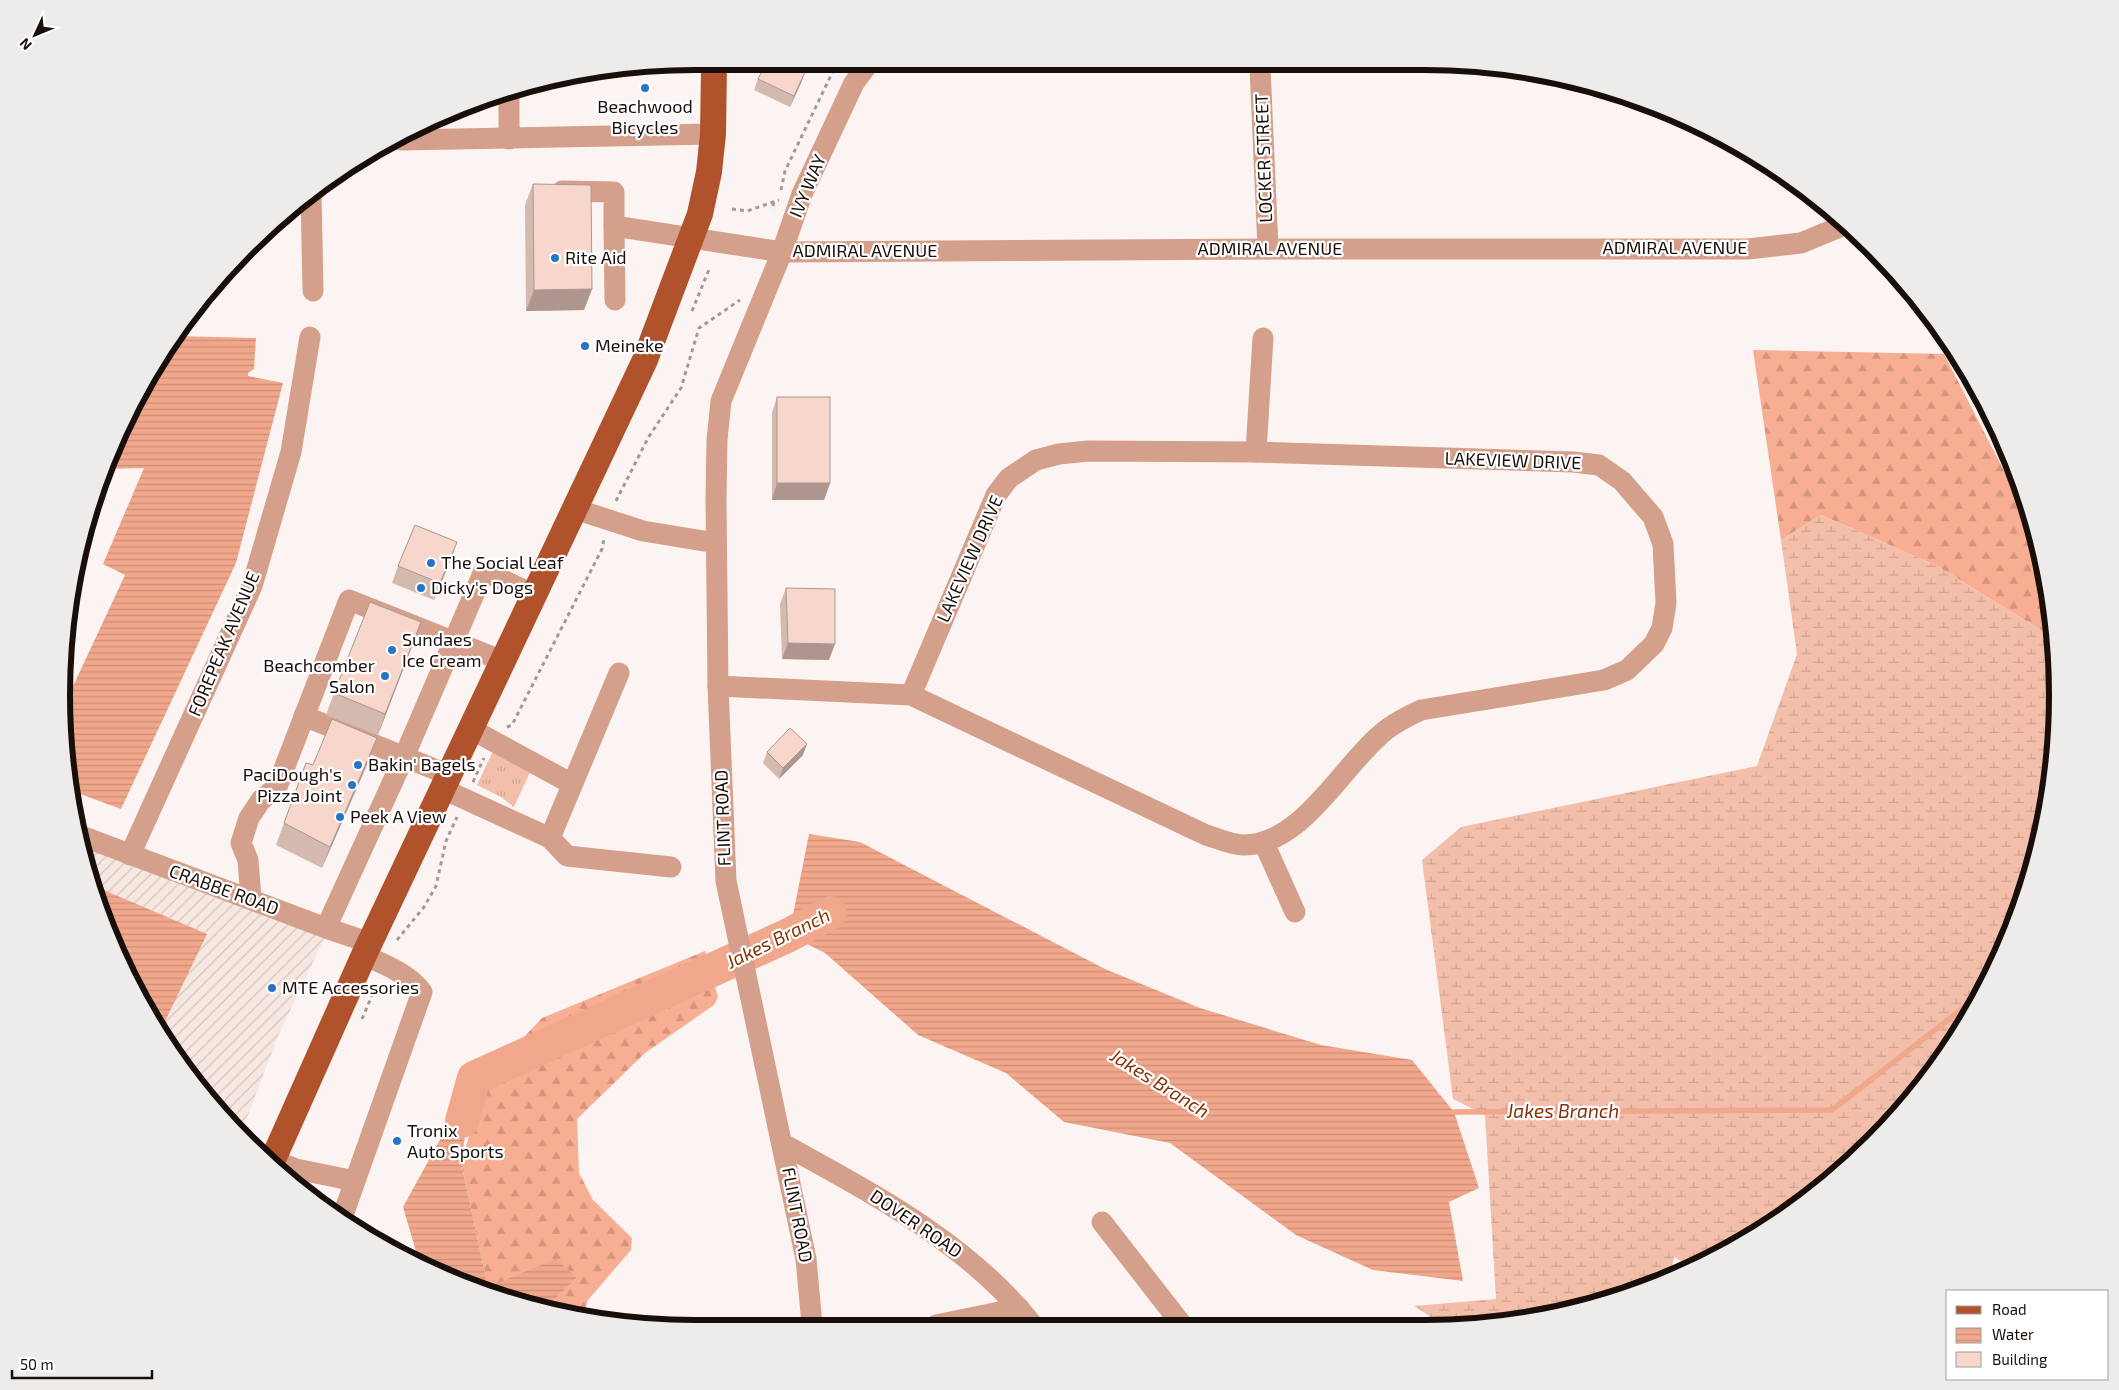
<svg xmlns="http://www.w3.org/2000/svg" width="2119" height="1390" viewBox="0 0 2119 1390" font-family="'Exo 2',sans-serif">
	<defs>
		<pattern id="industrial-furrows" width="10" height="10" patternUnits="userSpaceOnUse" patternTransform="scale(1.25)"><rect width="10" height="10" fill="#f6e7e1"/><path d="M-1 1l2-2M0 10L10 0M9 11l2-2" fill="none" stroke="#d2c5c0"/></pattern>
		<pattern id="grass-tufts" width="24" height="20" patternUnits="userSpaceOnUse" patternTransform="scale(1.25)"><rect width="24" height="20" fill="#f3bfaa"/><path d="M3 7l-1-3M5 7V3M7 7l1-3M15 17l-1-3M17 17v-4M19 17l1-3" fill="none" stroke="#d0a391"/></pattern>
		<pattern id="forest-firs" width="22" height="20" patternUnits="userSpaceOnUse" patternTransform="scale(1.25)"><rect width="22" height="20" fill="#f8ae92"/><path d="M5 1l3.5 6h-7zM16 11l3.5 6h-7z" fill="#d4947d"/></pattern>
		<pattern id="wetland-marsh" width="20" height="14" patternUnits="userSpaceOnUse" patternTransform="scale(1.25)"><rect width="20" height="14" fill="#f3bfaa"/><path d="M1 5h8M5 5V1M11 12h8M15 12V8" fill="none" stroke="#d0a391"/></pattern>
		<pattern id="water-rules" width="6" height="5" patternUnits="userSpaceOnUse" patternTransform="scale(1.25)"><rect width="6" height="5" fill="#f0a78b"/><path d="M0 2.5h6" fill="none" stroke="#cd8f77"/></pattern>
	</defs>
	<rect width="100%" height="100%" fill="#fbf4f2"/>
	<polygon fill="url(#industrial-furrows)" points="78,830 330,926 278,1036 242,1131 168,1047 160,1032 206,934 92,885 83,859"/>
	<polygon fill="url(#grass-tufts)" points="493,751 532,768 514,807 501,797 477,785"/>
	<g fill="url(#forest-firs)">
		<polygon points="1753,350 1944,354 2037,535 2054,638 1937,566 1821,515 1781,540"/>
		<polygon points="705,951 718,997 714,1005 645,1053 577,1119 579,1173 593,1200 632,1238 631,1250 588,1300 583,1315 548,1306 577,1278 488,1287 461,1162 489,1074 542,1018"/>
	</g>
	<polygon fill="url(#wetland-marsh)" points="1821,515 1937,566 2054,638 2056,653 2052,777 2024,898 1973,1012 1901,1113 1810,1198 1705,1263 1693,1268 1674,1257 1670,1276 1588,1307 1465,1327 1447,1327 1414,1306 1496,1299 1485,1115 1453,1099 1422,860 1461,827 1757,766 1797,654 1781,540"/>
	<g fill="url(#water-rules)">
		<polygon points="175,336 256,338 254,369 248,373 248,376 283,383 236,563 121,809 72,791 63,737 63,695 68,697 125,575 103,564 144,468 105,469 146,378"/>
		<polygon points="809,834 860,842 1105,969 1200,1008 1321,1045 1412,1060 1454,1112 1479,1188 1449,1202 1463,1281 1373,1270 1296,1235 1170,1143 1064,1122 1006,1073 918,1035 825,953 789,935"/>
		<polygon points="92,885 207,934 160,1032 110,938"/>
		<polygon points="474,1078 461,1162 488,1287 556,1259 577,1278 548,1306 452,1280 420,1265 403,1207"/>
	</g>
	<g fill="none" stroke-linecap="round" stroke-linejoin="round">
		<polyline stroke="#f0a78b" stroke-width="5.5" points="1454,1112 1832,1110 1980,995"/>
		<polyline stroke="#f0a78b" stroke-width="34" points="462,1121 474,1078 789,935 830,913"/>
		<g stroke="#a39a98" stroke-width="3" stroke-dasharray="4 4" stroke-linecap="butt">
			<polyline points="781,190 785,171 835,67"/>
			<polyline points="773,202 774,210"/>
			<polyline points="732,209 747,211 779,200"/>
			<polyline points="692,311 710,267"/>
			<polyline points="616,501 648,438 681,388 699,328 740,300"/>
			<polyline points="507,727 512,725 602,549 604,538"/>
			<polyline points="473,782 484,758"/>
			<polyline points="397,940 424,907 436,886 446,841 457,817"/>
			<polyline points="362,1019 373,993"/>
		</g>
		<g stroke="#d5a08b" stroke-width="21">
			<polyline points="1260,67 1268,249"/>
			<polyline points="509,91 509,139"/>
			<polyline points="401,140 713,134"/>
			<polyline points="562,191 614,192 614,226 782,252 1268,249 1748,249 1801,243 1847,224"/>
			<polyline points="311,192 313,291"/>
			<polyline points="614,226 615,300"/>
			<polyline points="1256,452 1263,338"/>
			<polyline points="575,509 643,531 716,543"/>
			<polyline points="619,673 550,838 567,856 671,867"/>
			<path d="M718 686 911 695 1206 835C1217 838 1231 845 1243 845 1301 845 1339 771 1379 736 1390 725 1406 717 1421 710L1604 680 1627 670 1654 644 1662 628 1666 603 1663 544 1653 517 1622 481 1599 465 1573 462 1256 452 1088 451 1059 454 1036 460 1009 478 996 495 911 695"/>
			<polyline points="304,716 449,775"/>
			<polyline points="471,729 572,784"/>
			<polyline points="443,789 550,838"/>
			<polyline points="79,835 326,928 370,943"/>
			<polyline points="1264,843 1295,912"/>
			<polyline points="130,855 252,586 291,452 310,337"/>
			<polyline points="251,899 248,860 241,843 249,818 261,800 277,787 349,600 503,661"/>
			<polyline points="326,928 404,757 484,571 534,595"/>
			<path d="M783 1144C873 1194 967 1242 1033 1325"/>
			<path d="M273 1160 296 1169 355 1181 422 992C408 973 385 965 364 955"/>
			<polyline points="342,1218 355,1181"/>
			<polyline points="1102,1222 1183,1326"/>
			<polyline points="812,1324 806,1259 726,881 718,686 716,499 717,440 721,401 782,252 802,194 854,83 866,67"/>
			<polyline points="936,1325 1019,1308"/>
		</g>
		<polyline stroke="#b0532c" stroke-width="26" points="271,1164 364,955 645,360 700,214 709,172 713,134 714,67"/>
	</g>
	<g fill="#d4b9af">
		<polygon points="805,72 801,83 790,107 754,90 758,79"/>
		<polygon points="533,184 592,289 584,310 526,311 525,205"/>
		<polygon points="777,397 830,483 824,500 772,500 772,413"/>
		<polygon points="451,559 434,600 392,583 398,566"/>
		<polygon points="786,588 829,660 782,659 780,604"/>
		<polygon points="421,622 378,735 326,715 334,693"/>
		<polygon points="767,752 803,755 779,779 763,763"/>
		<polygon points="369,760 322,868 276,845 306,763 313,765"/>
	</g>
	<g fill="#ad968e">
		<polygon points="805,72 801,83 790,107 794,96"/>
		<polygon points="592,289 584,310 526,311 534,290"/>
		<polygon points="777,483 830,483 824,500 772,500"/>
		<polygon points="457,542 451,559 434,600 440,583"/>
		<polygon points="421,622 413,644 378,735 385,714"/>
		<polygon points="788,643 835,644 829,660 782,659"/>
		<polygon points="377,738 369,760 322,868 330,847"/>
		<polygon points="807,744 803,755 779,779 783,768"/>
	</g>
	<g fill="#f7d7cb" stroke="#ad968e">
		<polygon points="764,67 793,67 805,72 794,96 758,79"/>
		<polygon points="533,184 591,185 592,289 534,290"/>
		<rect x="777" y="397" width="53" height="86"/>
		<polygon points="415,525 457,542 440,583 398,566"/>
		<polygon points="786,588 835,589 835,644 788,643"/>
		<polygon points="370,602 421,622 385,714 334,693"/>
		<polygon points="332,719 377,738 330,847 284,823 306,763 313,765"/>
		<polygon points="790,728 807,744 783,768 767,752"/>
	</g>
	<g fill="#2676c5" stroke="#fff" stroke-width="2">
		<circle cx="645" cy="88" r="5"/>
		<circle cx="555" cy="258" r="5"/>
		<circle cx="585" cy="346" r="5"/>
		<circle cx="431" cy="563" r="5"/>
		<circle cx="421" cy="588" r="5"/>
		<circle cx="392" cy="650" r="5"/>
		<circle cx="385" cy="676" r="5"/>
		<circle cx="358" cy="765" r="5"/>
		<circle cx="352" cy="785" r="5"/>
		<circle cx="340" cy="817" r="5"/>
		<circle cx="272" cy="988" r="5"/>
		<circle cx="397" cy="1141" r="5"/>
	</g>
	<g text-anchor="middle" stroke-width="4.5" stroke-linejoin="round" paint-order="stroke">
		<g font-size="18" fill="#180e0a" stroke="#fff" text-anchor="start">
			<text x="645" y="113" text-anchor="middle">Beachwood<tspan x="645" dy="21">Bicycles</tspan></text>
			<text x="565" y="264">Rite Aid</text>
			<text x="595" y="352">Meineke</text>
			<text x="441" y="569">The Social Leaf</text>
			<text x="431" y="594">Dicky's Dogs</text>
			<text x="402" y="646">Sundaes<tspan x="402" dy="21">Ice Cream</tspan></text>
			<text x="375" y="672" text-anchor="end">Beachcomber<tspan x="375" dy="21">Salon</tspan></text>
			<text x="368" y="771">Bakin' Bagels</text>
			<text x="342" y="781" text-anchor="end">PaciDough's<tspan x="342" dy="21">Pizza Joint</tspan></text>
			<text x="350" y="823">Peek A View</text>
			<text x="282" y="994">MTE Accessories</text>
			<text x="407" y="1137">Tronix<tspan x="407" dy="21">Auto Sports</tspan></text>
		</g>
		<g font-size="18" fill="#180e0a" stroke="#fff">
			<text transform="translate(1264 158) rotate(-92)" y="6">LOCKER STREET</text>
			<text transform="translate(808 186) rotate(-67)" y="6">IVY WAY</text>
			<text x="1675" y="254">ADMIRAL AVENUE</text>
			<text x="1270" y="255">ADMIRAL AVENUE</text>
			<text x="865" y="257">ADMIRAL AVENUE</text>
			<text transform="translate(1513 461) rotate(2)" y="6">LAKEVIEW DRIVE</text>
			<text transform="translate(970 559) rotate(-66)" y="6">LAKEVIEW DRIVE</text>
			<text transform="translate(224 644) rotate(-67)" y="6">FOREPEAK AVENUE</text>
			<text transform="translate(723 818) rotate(-92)" y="6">FLINT ROAD</text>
			<text transform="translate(224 890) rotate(20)" y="6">CRABBE ROAD</text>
			<text transform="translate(797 1215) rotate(79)" y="6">FLINT ROAD</text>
			<text transform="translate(916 1224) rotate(34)" y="6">DOVER ROAD</text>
		</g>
		<g font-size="19" font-style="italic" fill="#853106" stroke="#fff">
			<text transform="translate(778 938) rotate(-26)" y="7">Jakes Branch</text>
			<text transform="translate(1160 1083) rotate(32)" y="7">Jakes Branch</text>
			<text x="1563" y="1118">Jakes Branch</text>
		</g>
	</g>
	<path d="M0 0H2119V1390H0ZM695 70H1424A625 625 0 0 1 2049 695V695A625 625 0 0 1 1424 1320H695A625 625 0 0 1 70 695V695A625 625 0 0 1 695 70Z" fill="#edeceb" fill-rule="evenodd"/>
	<path fill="none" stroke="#180e0a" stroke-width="6" d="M695 70H1424A625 625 0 0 1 2049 695V695A625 625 0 0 1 1424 1320H695A625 625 0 0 1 70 695V695A625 625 0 0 1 695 70Z"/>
	<rect x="1946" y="1290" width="162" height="90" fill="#ffffff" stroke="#a39f9d"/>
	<rect x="1956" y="1306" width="25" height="8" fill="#b0532c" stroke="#a39f9d"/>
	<text x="1992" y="1315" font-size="15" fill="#180e0a">Road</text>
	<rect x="1956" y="1328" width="25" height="15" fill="url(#water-rules)" stroke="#a39f9d"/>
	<text x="1992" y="1340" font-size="15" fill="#180e0a">Water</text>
	<rect x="1956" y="1352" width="25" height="15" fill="#f7d7cb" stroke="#a39f9d"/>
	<text x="1992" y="1365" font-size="15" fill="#180e0a">Building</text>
	<g transform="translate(35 35) rotate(226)" stroke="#ffffff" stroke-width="4" paint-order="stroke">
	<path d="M0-4L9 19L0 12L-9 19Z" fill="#180e0a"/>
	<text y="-8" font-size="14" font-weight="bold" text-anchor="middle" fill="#180e0a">N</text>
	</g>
	<path d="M12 1370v8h140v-8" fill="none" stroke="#180e0a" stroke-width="2.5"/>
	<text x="20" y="1370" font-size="15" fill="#180e0a" stroke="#ffffff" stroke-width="4" paint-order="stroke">50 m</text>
</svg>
